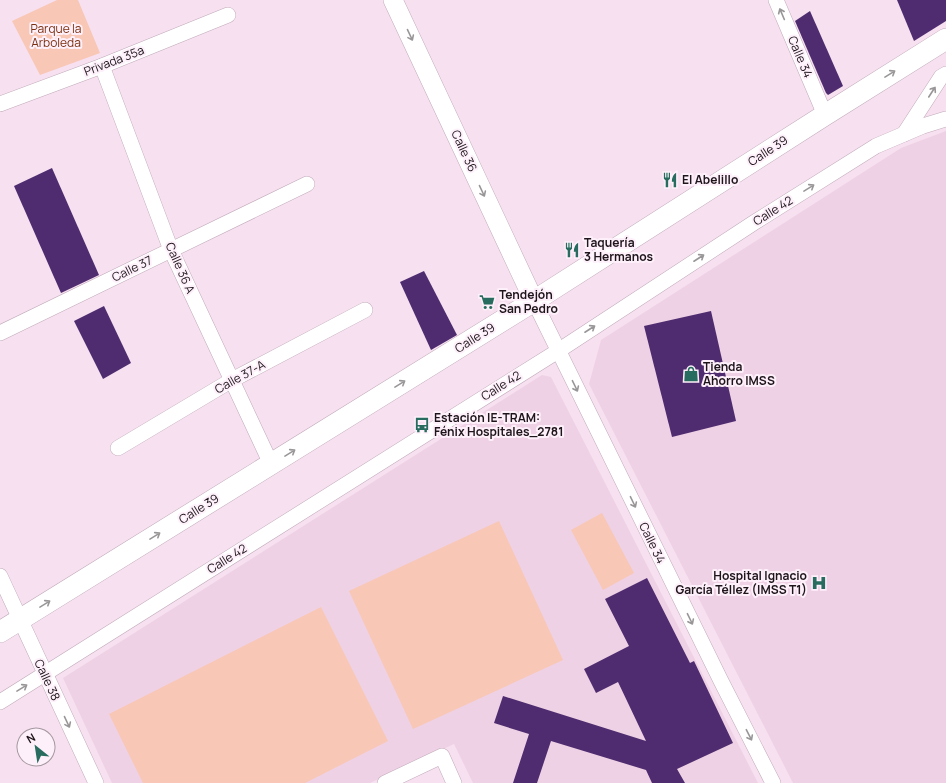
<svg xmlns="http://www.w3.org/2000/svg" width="946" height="783" viewBox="0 0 946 783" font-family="Manrope,sans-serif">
	<rect width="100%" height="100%" fill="#f7e0f0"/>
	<g fill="#efd1e5">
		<polygon points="946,131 946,783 793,783 589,384 601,340 901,148"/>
		<polygon points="542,375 551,377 758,783 473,783 454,744 370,783 112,783 63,678"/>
	</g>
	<g fill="#f8c7b5">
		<polygon points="57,0 78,0 100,53 40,75 12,21"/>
		<polygon points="602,513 634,573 603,590 571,530"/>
		<polygon points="499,521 563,660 413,729 349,591"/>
		<polygon points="321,607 388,741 305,783 143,783 109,714"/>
	</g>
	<g fill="#4e2c6f">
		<polygon points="897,0 946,0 946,21 914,41"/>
		<polygon points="810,11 843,86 828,95 826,93 795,21"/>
		<polygon points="52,168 99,275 61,293 14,186"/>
		<polygon points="424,271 457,335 431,350 400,282"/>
		<polygon points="104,306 131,363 103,379 74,321"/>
		<polygon points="711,311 736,421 672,437 644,326"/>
		<polygon points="647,578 690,663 694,661 733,743 677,769 685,783 652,783 646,770 551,741 537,783 513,783 529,734 494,723 503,696 646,741 618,682 596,693 584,669 629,646 605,599"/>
	</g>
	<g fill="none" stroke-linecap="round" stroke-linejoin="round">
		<defs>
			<g id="minor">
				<polyline points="776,0 825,115"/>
				<polyline points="102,66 171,250 271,464"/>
				<polyline points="0,104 102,66 228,15"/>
				<polyline points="904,134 941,77 946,74"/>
				<polyline points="534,301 721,681 773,783"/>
				<polyline points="0,333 307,184"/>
				<polyline points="118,448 232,380 365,310"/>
				<polyline points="0,576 96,783"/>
				<polyline points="0,702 558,351 755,222 876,146 923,126 946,119"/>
				<polyline points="385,783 442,756 454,783"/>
			</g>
			<polyline id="tertiary" points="393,0 534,301"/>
			<polyline id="secondary" points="0,632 534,301 825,115 946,39"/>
		</defs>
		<use href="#minor" stroke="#c1abba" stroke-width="16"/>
		<use href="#tertiary" stroke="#c1abba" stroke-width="20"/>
		<use href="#secondary" stroke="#c1abba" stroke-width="22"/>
		<use href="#minor" stroke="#fff" stroke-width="15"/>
		<use href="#tertiary" stroke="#fff" stroke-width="19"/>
		<use href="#secondary" stroke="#fff" stroke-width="21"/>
	</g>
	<defs><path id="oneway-shaft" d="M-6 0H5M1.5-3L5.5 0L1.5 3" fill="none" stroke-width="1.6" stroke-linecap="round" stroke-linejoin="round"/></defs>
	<g stroke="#999698">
		<use href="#oneway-shaft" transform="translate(782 14) rotate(-113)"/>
		<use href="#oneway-shaft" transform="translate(410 35) rotate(65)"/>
		<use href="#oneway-shaft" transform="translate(890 74) rotate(-32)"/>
		<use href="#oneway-shaft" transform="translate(932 92) rotate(-57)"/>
		<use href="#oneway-shaft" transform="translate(809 188) rotate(-32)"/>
		<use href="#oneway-shaft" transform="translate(482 191) rotate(65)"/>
		<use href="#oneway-shaft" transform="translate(699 258) rotate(-33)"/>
		<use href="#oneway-shaft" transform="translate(590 329) rotate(-33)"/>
		<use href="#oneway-shaft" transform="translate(400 384) rotate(-32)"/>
		<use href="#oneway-shaft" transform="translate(575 386) rotate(64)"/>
		<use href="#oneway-shaft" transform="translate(290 453) rotate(-32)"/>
		<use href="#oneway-shaft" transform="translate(633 502) rotate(64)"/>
		<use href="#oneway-shaft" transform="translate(155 536) rotate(-32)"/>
		<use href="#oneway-shaft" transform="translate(45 604) rotate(-32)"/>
		<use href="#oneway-shaft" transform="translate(690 619) rotate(64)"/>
		<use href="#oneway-shaft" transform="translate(22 688) rotate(-32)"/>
		<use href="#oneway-shaft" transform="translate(67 722) rotate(65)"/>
		<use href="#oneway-shaft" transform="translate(749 735) rotate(63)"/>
	</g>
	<defs>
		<symbol id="restaurant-bare" viewBox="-9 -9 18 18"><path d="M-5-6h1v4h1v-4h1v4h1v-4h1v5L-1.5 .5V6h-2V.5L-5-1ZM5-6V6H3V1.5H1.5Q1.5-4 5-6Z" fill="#276c5e" stroke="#fef0fa" stroke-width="2.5" paint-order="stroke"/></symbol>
		<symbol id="supermarket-bare" viewBox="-9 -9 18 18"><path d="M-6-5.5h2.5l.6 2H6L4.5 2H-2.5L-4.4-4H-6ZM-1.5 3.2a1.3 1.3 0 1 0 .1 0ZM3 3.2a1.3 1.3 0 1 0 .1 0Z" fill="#276c5e" stroke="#fef0fa" stroke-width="2.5" paint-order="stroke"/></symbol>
		<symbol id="shop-bare" viewBox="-9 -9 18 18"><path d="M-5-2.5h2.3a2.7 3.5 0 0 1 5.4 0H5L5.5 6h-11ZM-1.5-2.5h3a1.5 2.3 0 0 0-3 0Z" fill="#276c5e" stroke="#fef0fa" stroke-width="2.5" paint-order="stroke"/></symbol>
		<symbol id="bus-bare" viewBox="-9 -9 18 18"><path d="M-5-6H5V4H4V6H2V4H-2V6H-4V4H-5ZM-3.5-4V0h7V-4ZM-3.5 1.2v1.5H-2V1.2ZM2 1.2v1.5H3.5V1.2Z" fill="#276c5e" stroke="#fef0fa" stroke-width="2.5" paint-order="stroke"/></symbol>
		<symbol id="hospital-bare" viewBox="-9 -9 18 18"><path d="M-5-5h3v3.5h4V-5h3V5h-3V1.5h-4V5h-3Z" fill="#276c5e" stroke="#fef0fa" stroke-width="2.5" paint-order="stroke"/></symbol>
	</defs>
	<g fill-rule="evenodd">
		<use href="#restaurant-bare" x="659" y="169" width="22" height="22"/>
		<use href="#restaurant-bare" x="561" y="239" width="22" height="22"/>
		<use href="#supermarket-bare" x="476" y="291" width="22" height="22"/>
		<use href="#shop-bare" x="680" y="363" width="22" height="22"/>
		<use href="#bus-bare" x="411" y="414" width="22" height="22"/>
		<use href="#hospital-bare" x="808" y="572" width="22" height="22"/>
	</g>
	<g text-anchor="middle" stroke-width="4" stroke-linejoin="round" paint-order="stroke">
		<g font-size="12" fill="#7b2f0e" stroke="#fef0fa">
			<text x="56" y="33">Parque la<tspan x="56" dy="14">Arboleda</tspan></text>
		</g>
		<g font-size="12" fill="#1d151a" stroke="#fef0fa">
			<text transform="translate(800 57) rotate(67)" y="4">Calle 34</text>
			<text transform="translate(114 61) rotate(-21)" y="4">Privada 35a</text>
			<text transform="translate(464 151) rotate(65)" y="4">Calle 36</text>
			<text transform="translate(768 151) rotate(-33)" y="4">Calle 39</text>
			<text transform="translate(773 211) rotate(-32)" y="4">Calle 42</text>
			<text transform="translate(180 268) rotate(66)" y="4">Calle 36 A</text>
			<text transform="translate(132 269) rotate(-26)" y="4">Calle 37</text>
			<text transform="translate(475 338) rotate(-32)" y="4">Calle 39</text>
			<text transform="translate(240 377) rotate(-29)" y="4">Calle 37-A</text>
			<text transform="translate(501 386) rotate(-32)" y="4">Calle 42</text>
			<text transform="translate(199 509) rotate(-32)" y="4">Calle 39</text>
			<text transform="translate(652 543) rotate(64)" y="4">Calle 34</text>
			<text transform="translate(227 559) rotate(-32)" y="4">Calle 42</text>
			<text transform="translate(47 680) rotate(65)" y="4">Calle 38</text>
		</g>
		<g font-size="12" font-weight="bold" fill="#1d151a" stroke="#fef0fa" text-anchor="start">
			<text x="682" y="184">El Abelillo</text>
			<text x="584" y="247">Taquería<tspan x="584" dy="14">3 Hermanos</tspan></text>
			<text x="499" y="299">Tendejón<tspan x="499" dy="14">San Pedro</tspan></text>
			<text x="703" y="371">Tienda<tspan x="703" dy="14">Ahorro IMSS</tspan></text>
			<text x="434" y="422">Estación IE-TRAM:<tspan x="434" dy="14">Fénix Hospitales_2781</tspan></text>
			<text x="807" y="580" text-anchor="end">Hospital Ignacio<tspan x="807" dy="14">García Téllez (IMSS T1)</tspan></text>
		</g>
	</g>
	<g transform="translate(36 747) rotate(330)"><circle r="19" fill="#fef0fa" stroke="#a498a0"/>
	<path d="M0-3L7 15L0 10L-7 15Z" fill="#276c5e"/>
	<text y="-6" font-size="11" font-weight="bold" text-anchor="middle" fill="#1d151a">N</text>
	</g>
</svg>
